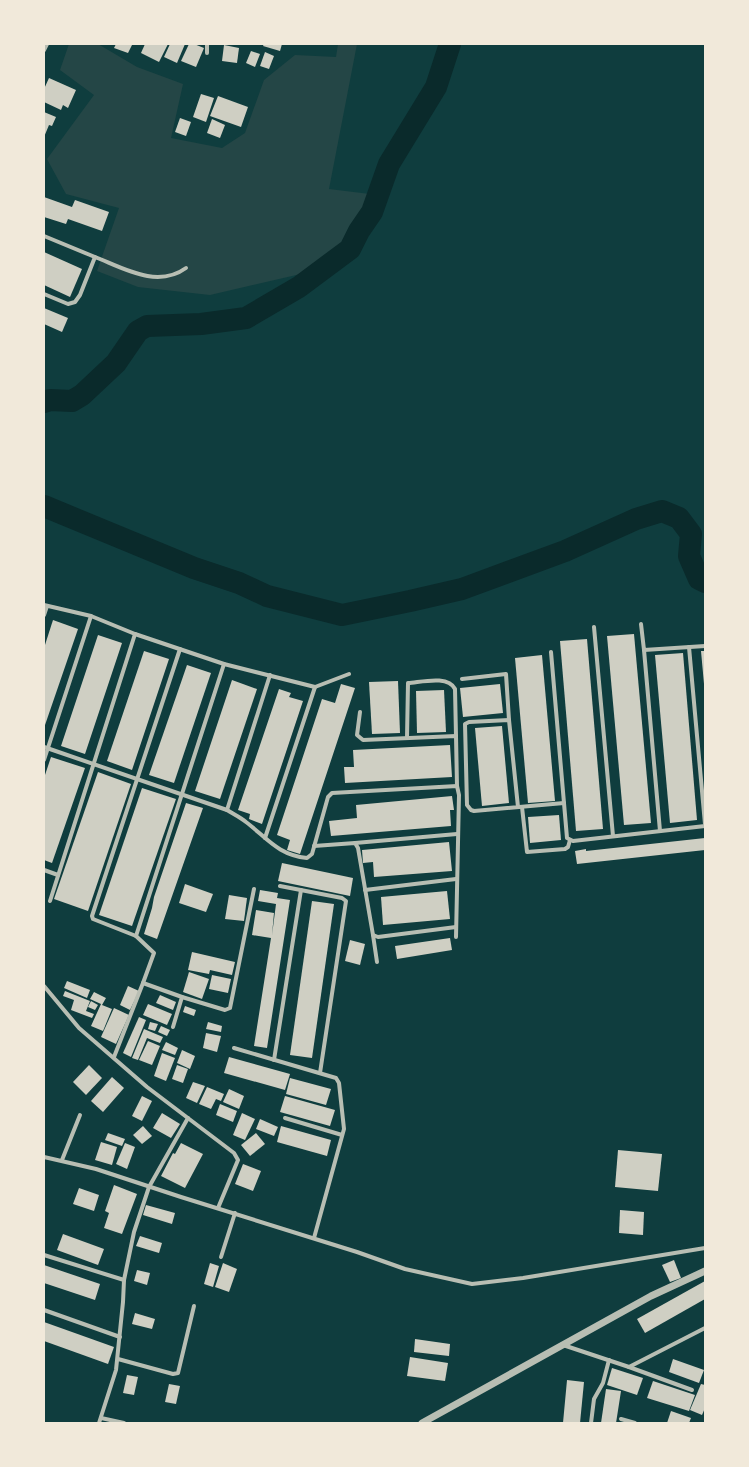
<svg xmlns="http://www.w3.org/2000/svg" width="749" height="1467" viewBox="0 0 749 1467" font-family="Figtree,sans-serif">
	<rect width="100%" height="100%" fill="#0f3d3e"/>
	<polygon fill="#244646" points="69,44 98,44 137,67 183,84 171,138 222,148 245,133 264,80 295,55 336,57 338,44 357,44 329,189 386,196 344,264 210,295 138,287 97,271 119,208 66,194 47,159 94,95 60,70"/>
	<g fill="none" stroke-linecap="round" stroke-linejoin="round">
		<g stroke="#0a2a2b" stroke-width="22">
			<polyline points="44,402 50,400 72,401 82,395 116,363 138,331 147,326 201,324 246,318 299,287 350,249 359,231 372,212 389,164 436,87 450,44"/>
			<polyline points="44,506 194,568 239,583 267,596 342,615 410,601 462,589 565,551 636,519 662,511 679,518 691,534 689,556 699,579 705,582"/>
		</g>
	</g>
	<g fill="#cfcfc3">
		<polygon points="116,44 128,44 132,45 128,53 114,48"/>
		<polygon points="145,44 168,44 159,62 141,53"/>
		<polygon points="170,44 185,44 177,63 164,57"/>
		<polygon points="189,44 194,44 204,48 196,67 181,61"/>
		<polygon points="264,44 282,44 280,51 263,46"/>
		<polygon points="224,45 239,48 237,63 222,61"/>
		<polygon points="251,51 260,54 255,67 246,63"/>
		<polygon points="265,52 274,56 269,69 260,66"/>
		<polygon points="49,78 76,90 68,108 63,105 61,110 44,102 44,89"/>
		<polygon points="201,94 214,98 206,122 193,117"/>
		<polygon points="218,96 248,107 241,127 210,116"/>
		<polygon points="44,112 56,117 52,126 49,125 44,137"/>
		<polygon points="180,118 191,122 186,136 175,132"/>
		<polygon points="212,119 225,125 220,138 207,133"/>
		<polygon points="44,197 72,207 75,200 109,212 102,231 68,219 66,224 44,217"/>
		<polygon points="44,252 82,269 70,297 44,285"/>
		<polygon points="44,308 68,318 62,332 44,324"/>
		<polygon points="53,620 78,629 44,728 44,648"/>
		<polygon points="634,634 651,823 624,825 607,636"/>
		<polygon points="98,635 122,643 85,754 61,746"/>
		<polygon points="587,639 603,829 576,831 560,641"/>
		<polygon points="144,651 169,659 132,770 107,761"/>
		<polygon points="701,651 705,651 705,683 704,684"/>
		<polygon points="683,653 697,820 670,823 655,655"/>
		<polygon points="542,655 555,801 528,803 515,658"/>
		<polygon points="187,665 211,673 174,783 149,775"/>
		<polygon points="232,680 257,689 220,799 195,791"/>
		<polygon points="398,681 400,733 372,734 369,682"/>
		<polygon points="341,684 355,688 300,854 287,850 290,840 277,835 322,699 335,703"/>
		<polygon points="500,684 503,713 463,717 460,688"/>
		<polygon points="279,689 291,693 289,697 303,701 262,824 249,819 250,814 238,810"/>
		<polygon points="444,690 446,732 417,733 416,691"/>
		<polygon points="502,726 509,803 482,806 475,728"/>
		<polygon points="450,745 452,777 345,783 344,767 354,767 353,750"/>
		<polygon points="51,757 85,768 52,863 44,860 44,778"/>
		<polygon points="98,772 131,784 88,911 54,899"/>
		<polygon points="142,788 176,799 132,926 99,915"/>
		<polygon points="452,796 454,810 450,810 451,826 331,836 329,821 357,818 356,805"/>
		<polygon points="186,803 203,808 157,939 144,934 152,908 154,897"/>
		<polygon points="559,815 561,840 530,843 528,817"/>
		<polygon points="705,838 705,850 577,864 575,851 586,849 586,851"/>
		<polygon points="449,842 452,871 374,877 373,862 363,863 362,850"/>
		<polygon points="282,863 353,878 350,896 278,881"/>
		<polygon points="185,884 213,894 206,912 179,903"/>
		<polygon points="260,890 278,893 277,898 290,900 267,1048 254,1046 271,938 252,935 256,910 274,913 272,935 276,904 258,901"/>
		<polygon points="447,891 450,919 383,925 381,897"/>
		<polygon points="229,895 247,898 244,921 225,919"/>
		<polygon points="312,901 334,904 312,1058 290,1055"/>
		<polygon points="450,938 452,950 397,959 395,946"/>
		<polygon points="350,940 365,944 360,965 345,961"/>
		<polygon points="192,952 235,962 232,975 210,970 209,974 188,970"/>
		<polygon points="189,972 209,979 202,999 183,992"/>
		<polygon points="212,975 231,979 228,993 209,989"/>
		<polygon points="67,981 90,990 87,998 64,988"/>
		<polygon points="128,986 139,991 130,1010 120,1005"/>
		<polygon points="65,991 90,1001 86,1011 94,1014 92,1018 71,1010 74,1000 63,996"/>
		<polygon points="94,992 106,998 102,1005 112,1009 103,1031 91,1026 101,1004 90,999"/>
		<polygon points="160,995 176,1002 173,1010 156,1003"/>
		<polygon points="91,1001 98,1005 95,1010 88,1007"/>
		<polygon points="148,1004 172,1014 167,1025 143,1015"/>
		<polygon points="185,1006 196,1010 194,1016 183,1012"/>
		<polygon points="114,1008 129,1015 116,1044 101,1037"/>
		<polygon points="139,1017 146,1020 131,1057 123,1053"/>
		<polygon points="150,1022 158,1024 155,1031 148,1029"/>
		<polygon points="208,1022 222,1026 221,1032 206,1029"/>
		<polygon points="161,1026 170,1030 167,1036 158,1032"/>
		<polygon points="144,1029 163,1037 160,1043 147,1038 138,1060 132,1058"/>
		<polygon points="206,1033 221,1036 217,1052 203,1048"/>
		<polygon points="148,1041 160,1046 152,1065 139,1060"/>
		<polygon points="166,1042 178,1048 175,1055 162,1050"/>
		<polygon points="182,1050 195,1056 190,1069 177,1063"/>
		<polygon points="162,1053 175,1058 166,1081 154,1076"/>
		<polygon points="229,1057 290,1074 285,1090 224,1073"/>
		<polygon points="89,1065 102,1078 86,1095 73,1082"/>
		<polygon points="177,1065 188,1069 183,1083 172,1079"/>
		<polygon points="112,1077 124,1088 103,1112 91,1101"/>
		<polygon points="290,1078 331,1089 326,1105 286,1094"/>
		<polygon points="193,1082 205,1086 197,1103 186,1098"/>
		<polygon points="207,1087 224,1094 221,1101 216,1099 211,1109 199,1104"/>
		<polygon points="229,1089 244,1096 239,1109 223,1102"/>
		<polygon points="142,1096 152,1101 142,1121 132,1116"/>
		<polygon points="285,1096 335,1110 330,1126 280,1112"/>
		<polygon points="220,1104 237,1111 233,1122 216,1115"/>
		<polygon points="162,1113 180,1124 171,1138 153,1128"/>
		<polygon points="242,1113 255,1119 245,1140 233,1135"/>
		<polygon points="260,1119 278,1127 274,1136 256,1129"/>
		<polygon points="143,1126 152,1136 142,1144 133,1135"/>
		<polygon points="281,1126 331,1140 327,1156 277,1142"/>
		<polygon points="108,1133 125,1139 122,1146 105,1140"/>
		<polygon points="256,1133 265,1144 250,1156 241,1145"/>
		<polygon points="101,1142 117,1147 112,1165 95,1160"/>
		<polygon points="125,1143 135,1147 127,1169 116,1164"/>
		<polygon points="181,1143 203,1154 185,1188 161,1176 173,1153 175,1154"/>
		<polygon points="618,1150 662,1154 658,1191 615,1187"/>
		<polygon points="243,1164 261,1171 253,1191 235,1184"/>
		<polygon points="114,1185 137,1194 122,1234 104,1228 109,1213 105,1211"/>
		<polygon points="79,1188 99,1195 94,1211 73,1204"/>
		<polygon points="146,1205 175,1213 172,1224 143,1215"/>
		<polygon points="620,1210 644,1212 643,1235 619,1233"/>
		<polygon points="63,1234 104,1249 98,1265 57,1250"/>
		<polygon points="140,1236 162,1243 159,1253 136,1246"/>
		<polygon points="674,1260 681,1278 670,1282 662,1265"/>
		<polygon points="210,1263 219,1266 213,1287 204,1284"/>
		<polygon points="223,1263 237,1269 229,1292 215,1287"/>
		<polygon points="44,1265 100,1284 95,1300 44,1283"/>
		<polygon points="137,1270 150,1273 147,1285 134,1281"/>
		<polygon points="705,1281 705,1299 645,1333 637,1319"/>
		<polygon points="135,1313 155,1319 152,1329 132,1324"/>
		<polygon points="44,1322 114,1347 108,1364 44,1341"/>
		<polygon points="415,1339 450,1344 449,1356 414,1352"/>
		<polygon points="410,1357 448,1363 445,1381 407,1376"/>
		<polygon points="673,1359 704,1370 699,1383 669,1372"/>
		<polygon points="612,1368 643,1378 637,1395 607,1385"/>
		<polygon points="127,1375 138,1377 134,1395 123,1393"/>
		<polygon points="567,1380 584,1382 580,1423 563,1423"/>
		<polygon points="653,1381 695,1395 689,1411 647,1398"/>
		<polygon points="169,1384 180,1386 176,1404 165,1402"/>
		<polygon points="701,1384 705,1385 705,1408 702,1415 690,1410"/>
		<polygon points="606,1389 621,1391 616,1423 601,1423"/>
		<polygon points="671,1411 691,1418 689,1423 667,1423"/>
	</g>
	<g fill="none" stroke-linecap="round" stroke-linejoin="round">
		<g stroke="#b8beb3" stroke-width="4">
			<polyline points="44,50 47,44"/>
			<polyline points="207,53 207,44"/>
			<polyline points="44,236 95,257"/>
			<path d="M44 294 68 304 75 302 80 295 95 257C123 268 157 289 186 268"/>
			<polyline points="44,605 91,616 135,634 224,664 315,687"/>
			<polyline points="44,615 47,606"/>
			<polyline points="641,624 644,650 705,646"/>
			<polyline points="594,627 613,836"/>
			<polyline points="689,647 705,824"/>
			<polyline points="644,650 660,831"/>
			<polyline points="551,652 567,838 573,841 705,826"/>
			<polyline points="462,679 506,674 509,720"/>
			<polyline points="360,712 357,735 363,740 456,736 457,786"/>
			<path d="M407 738 408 683C422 682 448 675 455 689L456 736"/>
			<path d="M44 747 227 810C233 814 240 817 246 822 267 838 278 855 307 858L312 854 328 797 332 793 457 786 459 795 456 937"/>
			<polyline points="44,760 91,616"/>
			<polyline points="518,807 509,720 469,722 465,724 467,805 471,810 474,811 564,803"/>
			<polyline points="522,807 527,852 565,849 568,847 570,840"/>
			<polyline points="227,810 270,675"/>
			<polyline points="265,838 315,687 349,674"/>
			<polyline points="355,843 457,834"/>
			<polyline points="314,846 355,843 358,848 373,935 378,937 456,927"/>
			<polyline points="44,870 58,875"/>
			<polyline points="280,886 342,898 346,901 320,1073"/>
			<polyline points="365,890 456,879"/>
			<polyline points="50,901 135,634"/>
			<polyline points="373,935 377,962"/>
			<polyline points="136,936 224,664"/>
			<polyline points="143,983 154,953 136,936 93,919 92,916 180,649"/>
			<polyline points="44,986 79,1028 147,1087 234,1153 238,1160 218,1208"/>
			<polyline points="182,997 225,1010 230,1008 254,889"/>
			<polyline points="234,1048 336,1078 339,1083 344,1129 314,1238"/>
			<polyline points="114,1057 143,983 182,997 173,1027"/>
			<polyline points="274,1060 301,890"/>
			<polyline points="285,1118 342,1135"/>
			<polyline points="44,1157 96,1169 181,1197 357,1252 405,1269 472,1284 523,1278 705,1248"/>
			<polyline points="62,1160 80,1115"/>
			<polyline points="44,1255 124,1280 123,1302 116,1370 99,1423"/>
			<polyline points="221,1257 235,1213"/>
			<polyline points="124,1280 134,1232 149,1187 188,1118"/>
			<polyline points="44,1310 120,1337"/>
			<polyline points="563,1345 629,1367 692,1390"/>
			<polyline points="118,1359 173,1374 178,1373 194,1306"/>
			<polyline points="629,1367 705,1328"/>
			<polyline points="101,1418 124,1423"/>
			<polyline points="621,1419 635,1423"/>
			<polyline points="591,1423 594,1399 603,1383 609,1360"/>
		</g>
		<polyline stroke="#b8beb3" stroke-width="7" points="422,1423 651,1296 705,1271"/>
	</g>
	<rect width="749" height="1467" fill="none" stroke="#f1e9da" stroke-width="90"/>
</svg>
